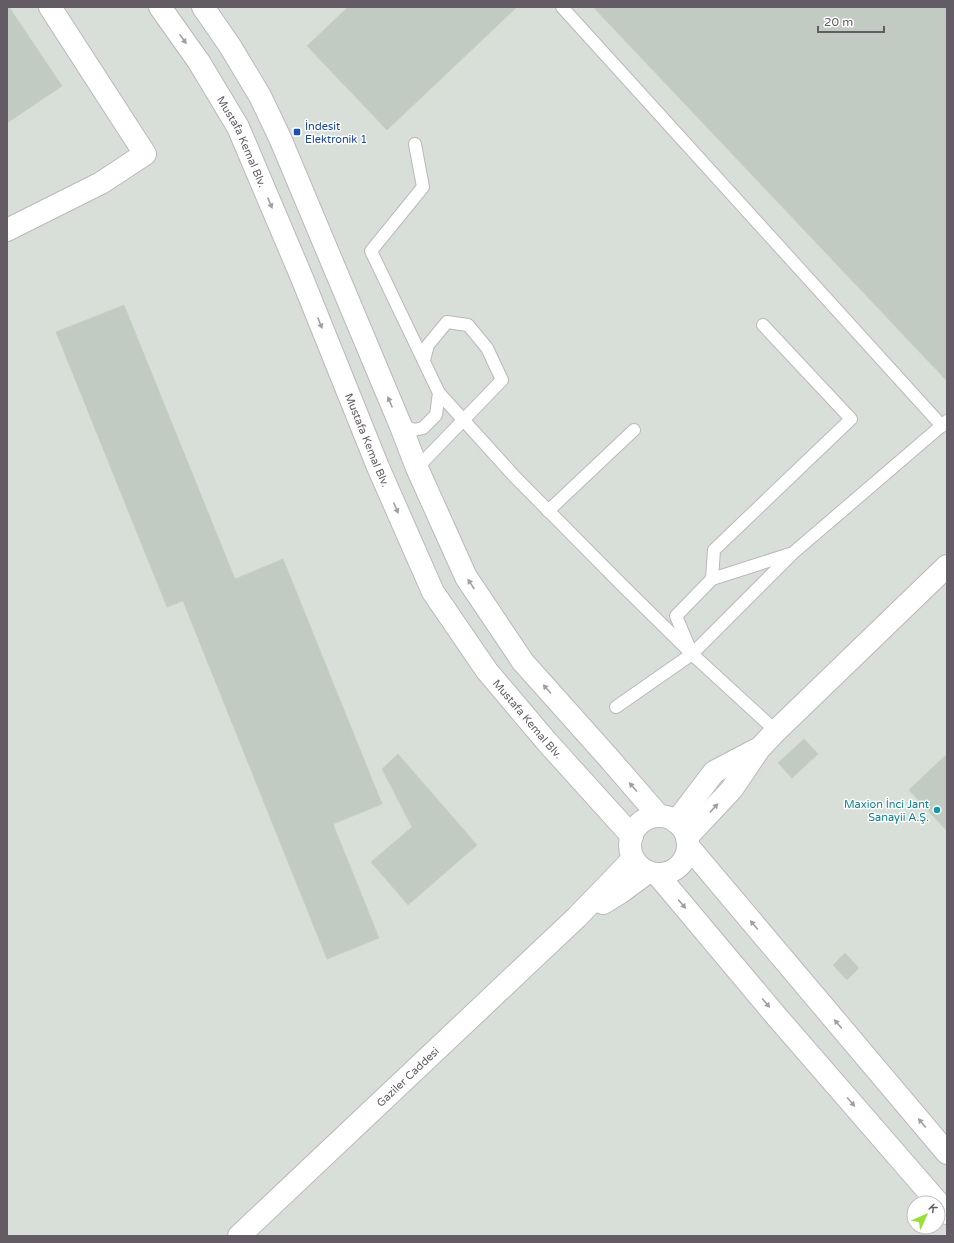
<svg xmlns="http://www.w3.org/2000/svg" width="954" height="1243" viewBox="0 0 954 1243" font-family="'Varela Round',sans-serif">
	<rect width="100%" height="100%" fill="#e4eee5"/>
	<path fill="#d8dfd9" fill-rule="evenodd" d="M7 7H947V1236H7ZM914 1203H938V1227H914Z"/>
	<g fill="#c2cbc2" stroke="#c3d2c3">
		<polygon points="7,7 9,7 62,86 7,123"/>
		<polygon points="348,7 517,7 387,130 307,46"/>
		<polygon points="597,7 947,7 947,381 595,9"/>
		<polygon points="124,305 235,579 283,559 382,804 333,824 379,938 327,959 183,601 167,607 56,332"/>
		<polygon points="804,739 818,754 792,778 778,763"/>
		<polygon points="398,754 477,845 408,905 371,862 412,827 382,769"/>
		<polygon points="947,754 947,831 909,790"/>
		<polygon points="845,953 859,968 847,980 833,965"/>
	</g>
	<g fill="none" stroke-linecap="round" stroke-linejoin="round">
		<defs>
			<g id="service">
				<polyline points="562,7 942,426"/>
				<polyline points="415,144 423,187 371,251 439,393 515,477 621,584 692,654 793,553 947,421"/>
				<polyline points="763,325 851,419 714,550 712,579 676,616 692,654 776,731"/>
				<polyline points="400,424 414,430 423,428 436,415 439,393"/>
				<polyline points="417,468 502,380 487,348 468,325 447,322 428,345 424,360"/>
				<polyline points="548,511 634,430"/>
				<polyline points="712,579 790,554"/>
				<polyline points="616,707 692,654"/>
			</g>
			<g id="minor">
				<polyline points="7,230 101,183 145,154 50,7"/>
				<polyline points="676,822 714,772 756,750"/>
				<polyline points="687,837 732,789 759,749 776,731 947,566"/>
			</g>
			<g id="tertiary">
				<path id="s1" d="M160 7 199 62 238 127 302 278 378 467 433 592 487 671 547 742 632 836"/>
				<polyline points="203,7 230,46 260,96 280,138 400,424 417,468 466,577 523,662 607,756 659,816"/>
				<circle cx="659" cy="845" r="29"/>
				<polyline points="688,846 947,1153"/>
				<polyline points="657,874 777,1017 947,1213"/>
				<polyline points="603,903 621,892 648,872"/>
				<path id="s2" d="M239 1236 577 917 633 859"/>
			</g>
		</defs>
		<use href="#service" stroke="#bdb6bd" stroke-width="14"/>
		<use href="#minor" stroke="#bdb6bd" stroke-width="24"/>
		<use href="#tertiary" stroke="#bdb6bd" stroke-width="24"/>
		<use href="#service" stroke="#fff" stroke-width="12"/>
		<use href="#minor" stroke="#fff" stroke-width="22"/>
		<use href="#tertiary" stroke="#fff" stroke-width="22"/>
	</g>
	<defs><path id="oneway-solid" d="M-6-.8H1V-3.2L6.5 0L1 3.2V.8H-6Z"/></defs>
	<g fill="#a19da2">
		<use href="#oneway-solid" transform="translate(183 39) rotate(55)"/>
		<use href="#oneway-solid" transform="translate(270 203) rotate(67)"/>
		<use href="#oneway-solid" transform="translate(320 323) rotate(68)"/>
		<use href="#oneway-solid" transform="translate(390 402) rotate(-113)"/>
		<use href="#oneway-solid" transform="translate(396 508) rotate(66)"/>
		<use href="#oneway-solid" transform="translate(471 584) rotate(-124)"/>
		<use href="#oneway-solid" transform="translate(547 689) rotate(-132)"/>
		<use href="#oneway-solid" transform="translate(633 787) rotate(-131)"/>
		<use href="#oneway-solid" transform="translate(714 808) rotate(-47)"/>
		<use href="#oneway-solid" transform="translate(682 904) rotate(50)"/>
		<use href="#oneway-solid" transform="translate(754 925) rotate(-130)"/>
		<use href="#oneway-solid" transform="translate(766 1003) rotate(50)"/>
		<use href="#oneway-solid" transform="translate(838 1024) rotate(-130)"/>
		<use href="#oneway-solid" transform="translate(851 1102) rotate(49)"/>
		<use href="#oneway-solid" transform="translate(922 1123) rotate(-130)"/>
	</g>
	<rect fill="#1a4fb4" stroke="#fff" stroke-width="1.5" x="293" y="128" width="8" height="8" rx="2"/>
	<circle fill="#0f9aa8" stroke="#fff" stroke-width="1.5" cx="937" cy="810" r="4"/>
	<g text-anchor="middle" stroke-width="3" stroke-linejoin="round" paint-order="stroke">
		<g font-size="11" fill="#164399" stroke="#fff" text-anchor="start">
			<text x="305" y="130">İndesit<tspan x="305" dy="13">Elektronik 1</tspan></text>
		</g>
		<g font-size="11" fill="#635c64" stroke="#fff">
			<text dy="4" stroke="none"><textPath href="#s1" startOffset="158">Mustafa Kemal Blv.</textPath></text>
			<text dy="4" stroke="none"><textPath href="#s1" startOffset="482">Mustafa Kemal Blv.</textPath></text>
			<text dy="4" stroke="none"><textPath href="#s1" startOffset="806">Mustafa Kemal Blv.</textPath></text>
			<text dy="4" stroke="none"><textPath href="#s2" startOffset="232">Gaziler Caddesi</textPath></text>
		</g>
		<g font-size="11" fill="#0d838f" stroke="#fff" text-anchor="end">
			<text x="929" y="808">Maxion İnci Jant<tspan x="929" dy="13">Sanayii A.Ş.</tspan></text>
		</g>
	</g>
	<rect width="954" height="1243" fill="none" stroke="#635c64" stroke-width="16"/>
	<g transform="translate(926 1215) rotate(45)"><circle r="19" fill="#ffffff" stroke="#c1bec1"/>
	<path d="M0-3L7 15L0 10L-7 15Z" fill="#99e038"/>
	<text y="-6" font-size="11" font-weight="bold" text-anchor="middle" fill="#635c64">K</text>
	</g>
	<path d="M818 26v6h66v-6" fill="none" stroke="#635c64" stroke-width="2"/>
	<text x="824" y="26" font-size="12" fill="#635c64" stroke="#ffffff" stroke-width="3" paint-order="stroke">20 m</text>
</svg>
